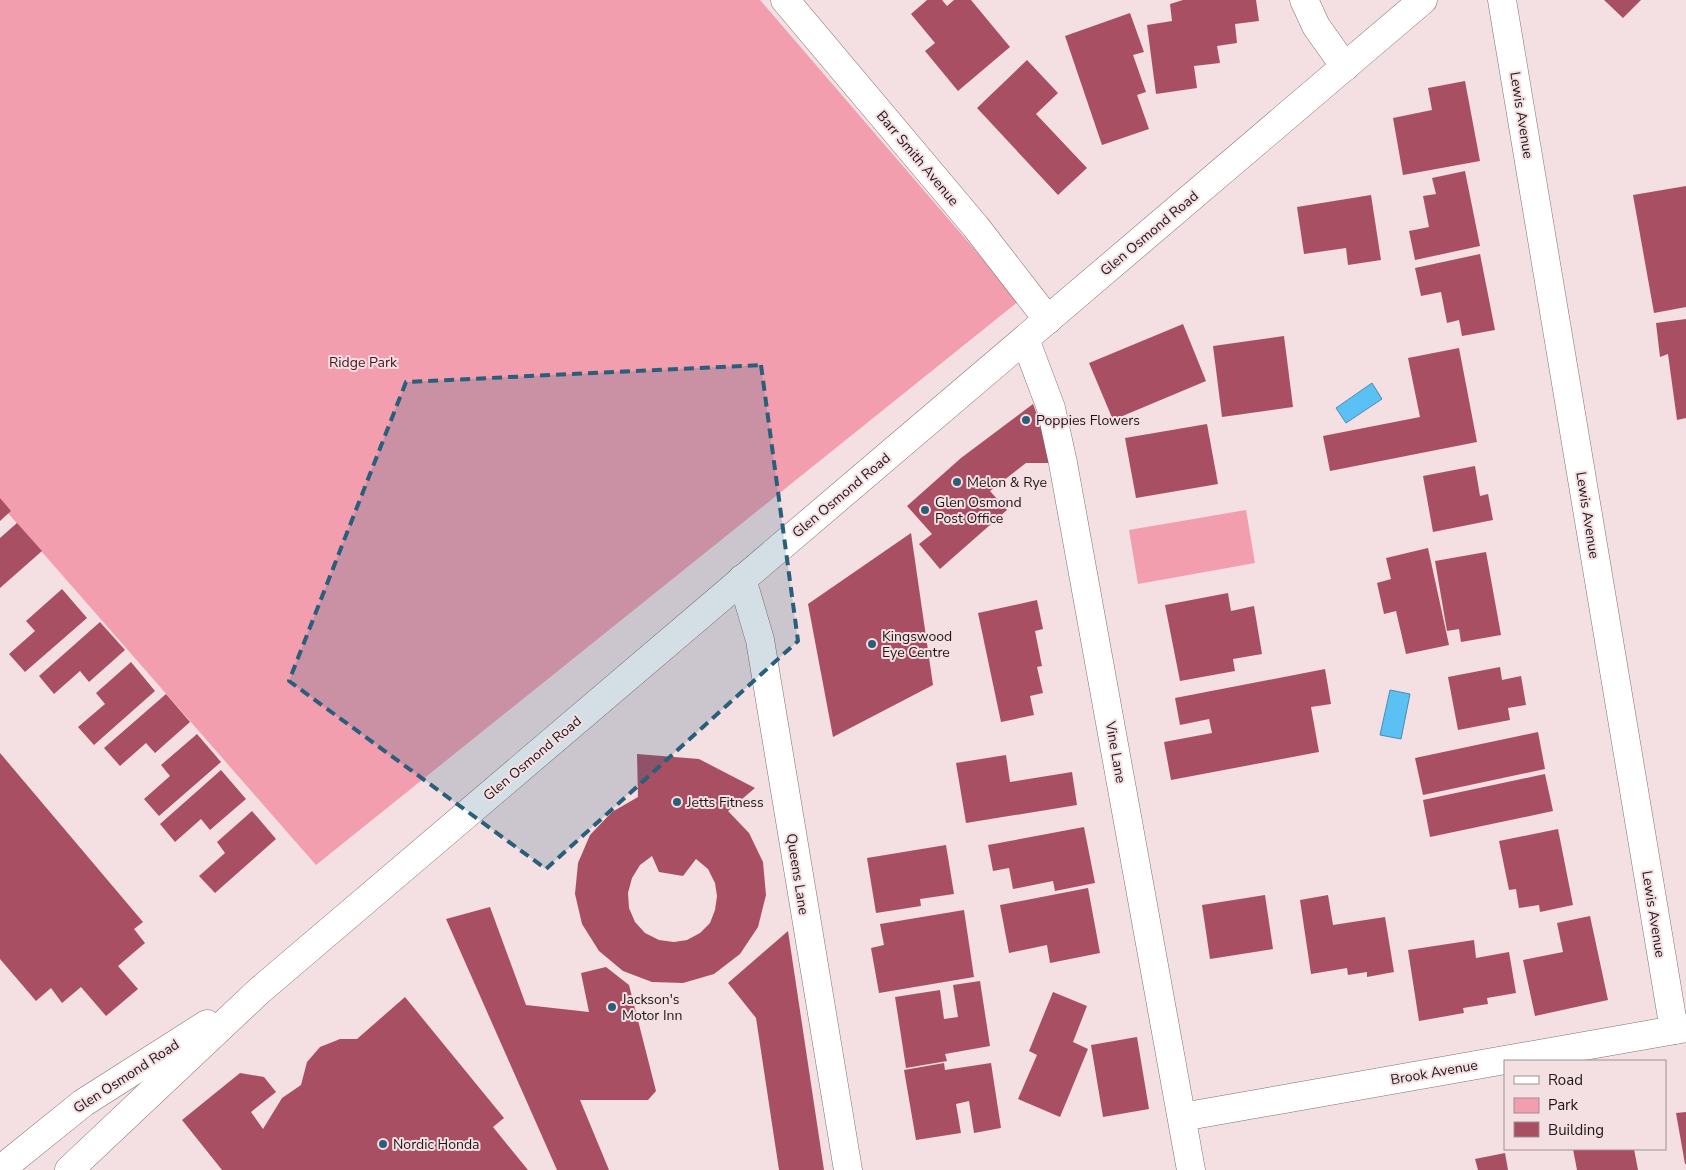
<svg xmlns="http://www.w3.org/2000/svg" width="1686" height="1170" viewBox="0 0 1686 1170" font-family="'Nunito Sans',sans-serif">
	<rect width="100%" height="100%" fill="#f4dfe2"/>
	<g fill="#f39eae">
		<polygon points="0,0 760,0 1019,301 316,865 0,504"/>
		<polygon points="1246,510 1255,563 1138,584 1129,530"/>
	</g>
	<g fill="#5bc0f4" stroke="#498db2">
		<polygon points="1372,383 1382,399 1346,423 1336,408"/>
		<polygon points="1390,690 1410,694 1401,739 1380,735"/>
	</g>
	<g fill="#a94f64" fill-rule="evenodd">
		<polygon points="927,0 942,0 947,6 954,0 971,0 1010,47 958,91 925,51 935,43 911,14"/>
		<polygon points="1183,0 1256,0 1259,21 1235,24 1237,43 1217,46 1220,63 1194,66 1197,88 1156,94 1147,25 1172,21 1170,4"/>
		<polygon points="1604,0 1641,0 1623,18"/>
		<polygon points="1130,13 1144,52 1133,55 1146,92 1137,95 1149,129 1102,145 1065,36"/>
		<polygon points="1027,60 1058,93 1036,114 1087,168 1058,195 977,108"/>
		<polygon points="1465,81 1480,161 1403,175 1393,118 1432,110 1428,88"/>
		<polygon points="1465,171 1480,246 1415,260 1409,231 1429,227 1423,196 1436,194 1432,178"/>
		<polygon points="1686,186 1686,307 1654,313 1633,195"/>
		<polygon points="1371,195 1381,260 1348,265 1346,248 1304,254 1297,207"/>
		<polygon points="1480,254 1495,330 1462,336 1459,320 1447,323 1441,292 1421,296 1415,268"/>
		<polygon points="1686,319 1686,418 1677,420 1668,354 1660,357 1656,323"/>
		<polygon points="1183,324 1206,381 1113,420 1089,363"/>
		<polygon points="1284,336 1293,407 1222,417 1213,346"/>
		<polygon points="1459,348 1477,442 1330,471 1323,436 1420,417 1408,358"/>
		<polygon points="1033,404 1055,463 1026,463 990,491 1007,510 940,569 919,544 932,534 907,506 961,458"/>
		<polygon points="1207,424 1218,484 1136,498 1125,438"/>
		<polygon points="1475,466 1480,496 1488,494 1493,520 1433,532 1423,476"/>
		<polygon points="0,498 11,511 0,521"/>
		<polygon points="17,523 42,551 0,588 0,538"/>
		<polygon points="911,533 933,685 833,737 808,604"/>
		<polygon points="1428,548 1449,645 1406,654 1396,611 1384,614 1377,583 1391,579 1386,558"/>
		<polygon points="1486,552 1501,635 1461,642 1459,629 1447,631 1435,561"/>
		<polygon points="62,589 87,618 25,672 9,654 35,631 26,621"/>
		<polygon points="1228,593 1231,611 1254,606 1262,654 1233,659 1235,671 1180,681 1165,605"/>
		<polygon points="1037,600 1043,629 1035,631 1042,666 1037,667 1043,693 1030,696 1034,715 1001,722 978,613"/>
		<polygon points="100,622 125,650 89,682 80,671 54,694 39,676"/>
		<polygon points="131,662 155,691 94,745 78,727 105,704 96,693"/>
		<polygon points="1500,667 1502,680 1521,676 1526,705 1508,708 1510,720 1458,730 1448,677"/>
		<polygon points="1325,669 1331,704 1311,707 1319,752 1171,780 1164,742 1212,733 1209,719 1180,725 1175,698"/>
		<polygon points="166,694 190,722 155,753 146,743 120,766 104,748"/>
		<polygon points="1538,732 1545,769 1423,795 1415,758"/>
		<polygon points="197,734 221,762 159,816 144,799 170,776 161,765"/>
		<polygon points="0,753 143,922 134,929 145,943 118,966 138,989 106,1016 81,987 62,1003 51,988 36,1001 0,959"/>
		<path d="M637 754 699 759 755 788 728 811 749 833 763 862 766 895 758 927 740 954 714 974 683 983 652 982 623 971 599 951 582 924 575 894 578 863 590 835 612 812 638 797ZM652 856 659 872 683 876 696 859 708 869 715 883 717 896 715 910 710 923 700 933 687 940 674 942 659 940 645 933 635 922 629 908 628 893 632 878 640 865Z"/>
		<polygon points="1006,755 1010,782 1072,772 1077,805 966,823 956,763"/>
		<polygon points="221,770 246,799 210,830 201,819 175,842 160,824"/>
		<polygon points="1545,774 1553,811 1430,837 1423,800"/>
		<polygon points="252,811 276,839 215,893 199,876 225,853 217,842"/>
		<polygon points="1084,827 1095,883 1055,891 1053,881 1013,889 1009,868 993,871 988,845"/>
		<polygon points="1558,829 1573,905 1540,912 1539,905 1519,908 1516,889 1509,890 1499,841"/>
		<polygon points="946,845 954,894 920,899 921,906 876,913 867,858"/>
		<polygon points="1088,888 1100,953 1050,963 1047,945 1009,953 1000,905"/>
		<polygon points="1265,895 1273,949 1210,959 1202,905"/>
		<polygon points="1328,895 1333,925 1385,917 1394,972 1367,977 1367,972 1348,975 1347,968 1311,974 1300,900"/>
		<polygon points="490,907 526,1005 589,1012 581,973 606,967 629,985 656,1091 648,1100 580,1100 609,1170 557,1170 446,919"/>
		<polygon points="964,910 974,977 879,993 871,948 884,945 880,924"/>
		<polygon points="1590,916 1608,1000 1535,1016 1523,960 1563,952 1557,923"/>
		<polygon points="788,931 824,1170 779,1170 756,1018 728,983"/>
		<polygon points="1474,940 1476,958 1509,952 1516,993 1487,998 1488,1004 1463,1008 1464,1013 1419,1021 1408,950"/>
		<polygon points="980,981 990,1046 945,1054 947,1061 906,1068 895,997 940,990 944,1019 958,1017 953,985"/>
		<polygon points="1053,992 1087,1006 1073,1042 1088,1049 1060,1117 1018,1099 1037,1055 1029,1051"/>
		<polygon points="405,997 504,1118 493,1127 528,1170 222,1170 182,1120 240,1073 264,1077 276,1092 251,1112 263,1129 282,1098 301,1085 307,1062 320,1047 340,1039 357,1039"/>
		<polygon points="1137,1037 1149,1109 1103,1117 1091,1045"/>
		<polygon points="944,1063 945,1070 991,1063 1001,1128 974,1133 969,1101 956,1104 961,1133 916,1140 904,1070"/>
		<polygon points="1686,1112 1686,1164 1685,1164 1676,1113"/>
		<polygon points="1573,1149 1634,1149 1638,1170 1577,1170"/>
		<polygon points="1505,1153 1508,1170 1478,1170 1475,1159"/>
	</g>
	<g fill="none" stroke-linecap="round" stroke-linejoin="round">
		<defs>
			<g id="minor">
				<polyline points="785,0 976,227 1048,320"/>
				<polyline points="1304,0 1316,26 1345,67"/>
				<polyline points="1502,0 1674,1030"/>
				<polyline points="1025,339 1051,408 1063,463 1191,1170"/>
				<polyline points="742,579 760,640 848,1170"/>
				<polyline points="1182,1117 1686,1028"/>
			</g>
			<g id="highway">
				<polyline points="0,1170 83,1103 207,1024"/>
				<polyline points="69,1170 259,991 1423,0"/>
			</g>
		</defs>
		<use href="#minor" stroke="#827072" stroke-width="29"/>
		<use href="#highway" stroke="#827072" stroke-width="29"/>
		<use href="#minor" stroke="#fff" stroke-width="28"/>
		<use href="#highway" stroke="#fff" stroke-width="28"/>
	</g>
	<path fill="#295f7b" fill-opacity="0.2" stroke="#295f7b" stroke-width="4" stroke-dasharray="10 6" stroke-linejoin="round" d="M761 365 798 641 546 869 289 681 406 382Z"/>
	<g fill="#295f7b" stroke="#f4dfe2" stroke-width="2">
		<circle cx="1026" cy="420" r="5"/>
		<circle cx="957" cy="482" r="5"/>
		<circle cx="925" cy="510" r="5"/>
		<circle cx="872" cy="644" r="5"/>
		<circle cx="677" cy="802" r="5"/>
		<circle cx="612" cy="1007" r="5"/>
		<circle cx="383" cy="1144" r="5"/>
	</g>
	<g text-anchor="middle" stroke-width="4" stroke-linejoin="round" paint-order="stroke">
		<g font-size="14" fill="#1e1618" stroke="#f4dfe2">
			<text transform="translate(1522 115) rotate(81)" y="5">Lewis Avenue</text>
			<text transform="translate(918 158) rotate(50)" y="5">Barr Smith Avenue</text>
			<text transform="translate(1149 233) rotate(-40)" y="5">Glen Osmond Road</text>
			<text transform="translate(841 495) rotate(-40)" y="5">Glen Osmond Road</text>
			<text transform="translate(1588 515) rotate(81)" y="5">Lewis Avenue</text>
			<text transform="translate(1116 752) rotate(80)" y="5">Vine Lane</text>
			<text transform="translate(532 758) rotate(-40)" y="5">Glen Osmond Road</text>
			<text transform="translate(798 874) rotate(81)" y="5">Queens Lane</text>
			<text transform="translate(1654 914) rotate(81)" y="5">Lewis Avenue</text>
			<text transform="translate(1434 1072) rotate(-10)" y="5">Brook Avenue</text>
			<text transform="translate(126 1076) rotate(-33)" y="5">Glen Osmond Road</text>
		</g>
		<g font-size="14" fill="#4b1021" stroke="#f4dfe2">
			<text x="363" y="367">Ridge Park</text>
		</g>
		<g font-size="14" fill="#1e1618" stroke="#f4dfe2" text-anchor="start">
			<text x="1036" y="425">Poppies Flowers</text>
			<text x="967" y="487">Melon &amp; Rye</text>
			<text x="935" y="507">Glen Osmond<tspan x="935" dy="16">Post Office</tspan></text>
			<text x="882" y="641">Kingswood<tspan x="882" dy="16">Eye Centre</tspan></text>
			<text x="687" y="807">Jetts Fitness</text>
			<text x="622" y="1004">Jackson's<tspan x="622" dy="16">Motor Inn</tspan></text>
			<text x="393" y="1149">Nordic Honda</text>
		</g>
	</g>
	<rect x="1504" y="1060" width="162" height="90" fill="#f4dfe2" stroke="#9e8f91"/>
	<rect x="1514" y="1076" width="25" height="8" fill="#ffffff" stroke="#9e8f91"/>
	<text x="1548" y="1085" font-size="15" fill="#1e1618">Road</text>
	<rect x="1514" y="1098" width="25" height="15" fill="#f39eae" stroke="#9e8f91"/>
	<text x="1548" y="1110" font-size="15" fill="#1e1618">Park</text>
	<rect x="1514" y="1122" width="25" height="15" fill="#a94f64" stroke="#9e8f91"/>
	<text x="1548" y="1135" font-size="15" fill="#1e1618">Building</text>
</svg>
